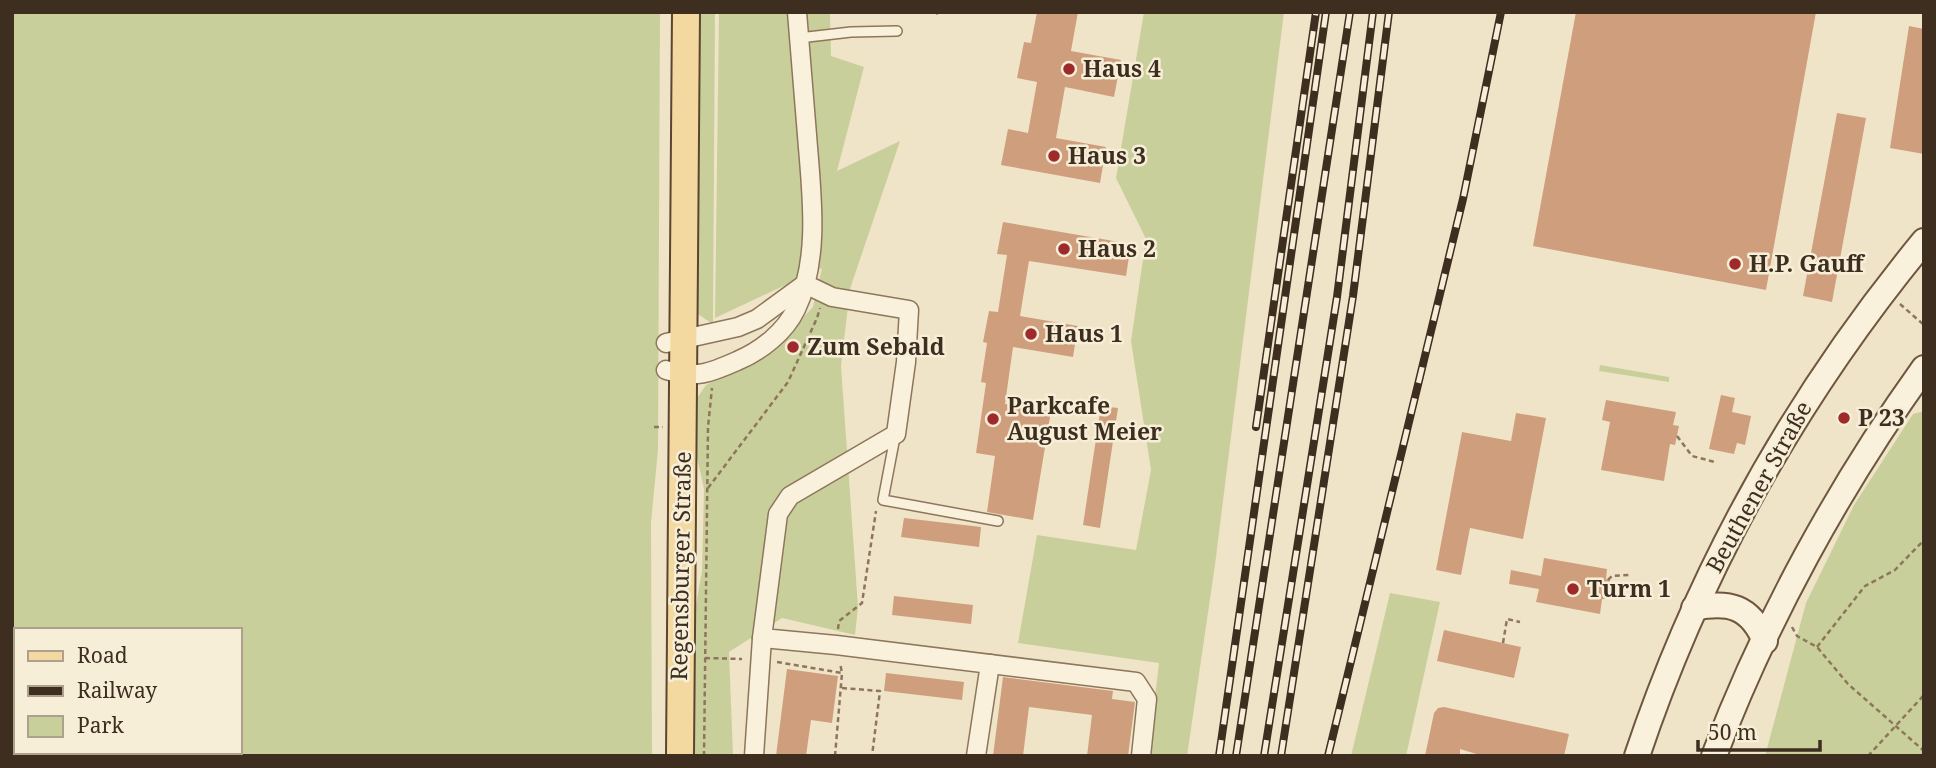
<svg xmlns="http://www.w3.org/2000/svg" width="1936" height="768" viewBox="0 0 1936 768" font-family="'Noto Serif',serif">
	<rect width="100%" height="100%" fill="#f0e4c8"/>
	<g fill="#c9cf9b" fill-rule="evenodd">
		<path d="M12 12H660L658 450 651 523 652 756H12ZM16 630H240V752H16Z"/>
		<polygon points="695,12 715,12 713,324 696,313"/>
		<polygon points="719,12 830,12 831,56 864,67 837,171 900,141 850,289 841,366 858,607 855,635 782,618 729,652 733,756 690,756 692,626 702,571 704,489 694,444 695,401 706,385 772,350 813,307 822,268 715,318"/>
		<polygon points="1144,12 1284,12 1215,565 1187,756 1148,756 1159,663 1018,643 1037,535 1136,550 1151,470 1131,341 1146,239 1116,178"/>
		<polygon points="1600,365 1669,377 1669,382 1599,371"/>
		<polygon points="1924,411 1924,756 1765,756 1806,603 1854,505 1913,414"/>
		<polygon points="1390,593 1440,602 1406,756 1351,756"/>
	</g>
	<g fill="#cf9f7d">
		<polygon points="1037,12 1078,12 1071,51 1121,60 1114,97 1065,87 1056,138 1106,147 1100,183 1001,165 1008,129 1028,133 1037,82 1017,78 1024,42 1031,43"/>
		<polygon points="1576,12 1816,12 1766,290 1533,246"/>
		<polygon points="1909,26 1924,29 1924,154 1890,148"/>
		<polygon points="1837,113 1866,118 1832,302 1803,296"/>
		<polygon points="1003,222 1131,244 1126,276 1029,261 1020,316 1078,326 1073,357 1013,347 1005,404 1051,411 1033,520 987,512 995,456 976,453 986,383 981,382 987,343 983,342 989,311 998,312 1007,255 997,254"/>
		<polygon points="1721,395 1735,398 1732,412 1751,416 1745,445 1737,443 1734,454 1709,449"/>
		<polygon points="1606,400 1676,412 1673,425 1679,426 1675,445 1670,444 1664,481 1601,470 1610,422 1602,420"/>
		<polygon points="1101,406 1118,408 1100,528 1083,525"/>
		<polygon points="1516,413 1546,418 1523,539 1470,528 1461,575 1436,570 1462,432 1511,441"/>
		<polygon points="904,518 981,527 979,547 901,537"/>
		<polygon points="1544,558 1607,569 1606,579 1610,580 1606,599 1602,599 1600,614 1536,602 1539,589 1509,584 1511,570 1541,576"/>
		<polygon points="894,596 973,605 971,624 892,615"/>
		<polygon points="1444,630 1521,647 1514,678 1437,661"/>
		<polygon points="787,669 838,676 832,723 811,720 806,756 776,756"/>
		<polygon points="886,673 964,682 962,700 884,691"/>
		<polygon points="1003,677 1113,691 1112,699 1135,702 1128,756 1087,756 1092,715 1029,707 1023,756 993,756"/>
		<polygon points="1444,707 1569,734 1564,756 1483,756 1460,749 1460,756 1425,756 1434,713 1438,708"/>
	</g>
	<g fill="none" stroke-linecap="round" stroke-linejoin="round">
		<defs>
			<g id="lane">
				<polyline points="799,38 851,32 897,31"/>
				<polyline points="895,437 883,500 998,521"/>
			</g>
			<g id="street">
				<polyline points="805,284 832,297 909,310 906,362 896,434 790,496 778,514 762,638 836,645 1136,682 1147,699 1141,756"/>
				<polyline points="666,343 738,327 757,319 805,284"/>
				<path d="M666 370C696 379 710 373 737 361 761 351 785 332 796 309 821 258 811 189 807 135 804 94 800 53 797 12"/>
				<polyline points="754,756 762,638"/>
				<polyline points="976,756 990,664"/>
			</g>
			<g id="secondary">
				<path d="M1694 608C1729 601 1750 606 1765 641"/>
				<path d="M1637 756C1700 568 1798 394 1924 241"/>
				<path d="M1714 756C1765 621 1840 485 1924 368"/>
			</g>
			<polyline id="primary" points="680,756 686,12"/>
		</defs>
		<use href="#lane" stroke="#8d765c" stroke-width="12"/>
		<use href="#street" stroke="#8d765c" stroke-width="21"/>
		<use href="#secondary" stroke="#6f573f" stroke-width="28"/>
		<use href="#primary" stroke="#5b4430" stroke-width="30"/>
		<g stroke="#8d765c" stroke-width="2.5" stroke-dasharray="5 3.5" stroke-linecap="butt">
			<polyline points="934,12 938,14"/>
			<polyline points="1900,304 1924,325"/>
			<polyline points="654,427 663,427"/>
			<polyline points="1677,436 1692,456 1715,462"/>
			<polyline points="708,488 788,382 817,318 820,308"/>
			<polyline points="1608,580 1612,576 1630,575"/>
			<polyline points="1792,627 1797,636 1817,647 1848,684 1924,751"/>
			<polyline points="838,629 839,621 862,603 876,511"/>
			<polyline points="1503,643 1507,619 1520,622"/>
			<polyline points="1817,647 1865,586 1895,570 1924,540"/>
			<polyline points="705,658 742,659"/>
			<polyline points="777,662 842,673 840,663"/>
			<polyline points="842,688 880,691 872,756"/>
			<polyline points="704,756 708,427 712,388"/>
			<polyline points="835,756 842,673"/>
			<polyline points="1868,756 1924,695"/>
		</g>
		<use href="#lane" stroke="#faf1dc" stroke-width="9"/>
		<use href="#street" stroke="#faf1dc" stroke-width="18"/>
		<use href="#secondary" stroke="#faf1dc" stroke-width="24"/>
		<use href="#primary" stroke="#f3d9a0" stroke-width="26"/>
		<defs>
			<g id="rail">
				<polyline points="1256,427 1316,12"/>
				<polyline points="1219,756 1326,12"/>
				<polyline points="1236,756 1350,12"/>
				<polyline points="1264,756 1337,297 1373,12"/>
				<polyline points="1281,756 1353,296 1389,12"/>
				<polyline points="1328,756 1463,199 1501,12"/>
			</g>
		</defs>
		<use href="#rail" stroke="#3d2e20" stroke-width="8"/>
		<use href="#rail" stroke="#f7eed8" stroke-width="5" stroke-dasharray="16" stroke-linecap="butt"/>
	</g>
	<g fill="#9e2a2b" stroke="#f7eed8" stroke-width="2.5">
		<circle cx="1069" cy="69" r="7"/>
		<circle cx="1054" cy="156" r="7"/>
		<circle cx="1064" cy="249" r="7"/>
		<circle cx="1735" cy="264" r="7"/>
		<circle cx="1031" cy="334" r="7"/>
		<circle cx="793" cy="347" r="7"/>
		<circle cx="1844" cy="418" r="7"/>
		<circle cx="993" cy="419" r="7"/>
		<circle cx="1573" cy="589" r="7"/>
	</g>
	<g text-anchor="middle" stroke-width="5" stroke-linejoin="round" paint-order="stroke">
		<g font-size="23" font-weight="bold" fill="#3d2e20" stroke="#f7eed8" text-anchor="start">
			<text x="1083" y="77">Haus 4</text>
			<text x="1068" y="164">Haus 3</text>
			<text x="1078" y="257">Haus 2</text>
			<text x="1749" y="272">H.P. Gauff</text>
			<text x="1045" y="342">Haus 1</text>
			<text x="807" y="355">Zum Sebald</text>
			<text x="1007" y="414">Parkcafe<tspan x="1007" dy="26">August Meier</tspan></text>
			<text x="1858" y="426">P 23</text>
			<text x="1587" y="597">Turm 1</text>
		</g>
		<g font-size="23" fill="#3d2e20" stroke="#f7eed8">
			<text transform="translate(1759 487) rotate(-61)" y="8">Beuthener Straße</text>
			<text transform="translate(681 566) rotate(-89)" y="8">Regensburger Straße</text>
		</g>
	</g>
	<rect width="1936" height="768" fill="none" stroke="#3d2e20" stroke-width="28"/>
	<rect x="14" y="628" width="228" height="126" fill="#f7eed8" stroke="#ada18e" stroke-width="2"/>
	<rect x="28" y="651" width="35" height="10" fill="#f3d9a0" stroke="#ada18e" stroke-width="2"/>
	<text x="77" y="663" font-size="21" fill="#3d2e20">Road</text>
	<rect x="28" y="686" width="35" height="10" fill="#3d2e20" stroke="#ada18e" stroke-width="2"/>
	<text x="77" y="698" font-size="21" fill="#3d2e20">Railway</text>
	<rect x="28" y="716" width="35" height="21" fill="#c9cf9b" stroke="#ada18e" stroke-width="2"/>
	<text x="77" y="733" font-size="21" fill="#3d2e20">Park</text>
	<path d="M1698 740v10h122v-10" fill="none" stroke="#3d2e20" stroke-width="3.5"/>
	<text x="1708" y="740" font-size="21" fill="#3d2e20" stroke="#f7eed8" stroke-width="5" paint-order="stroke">50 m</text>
</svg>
